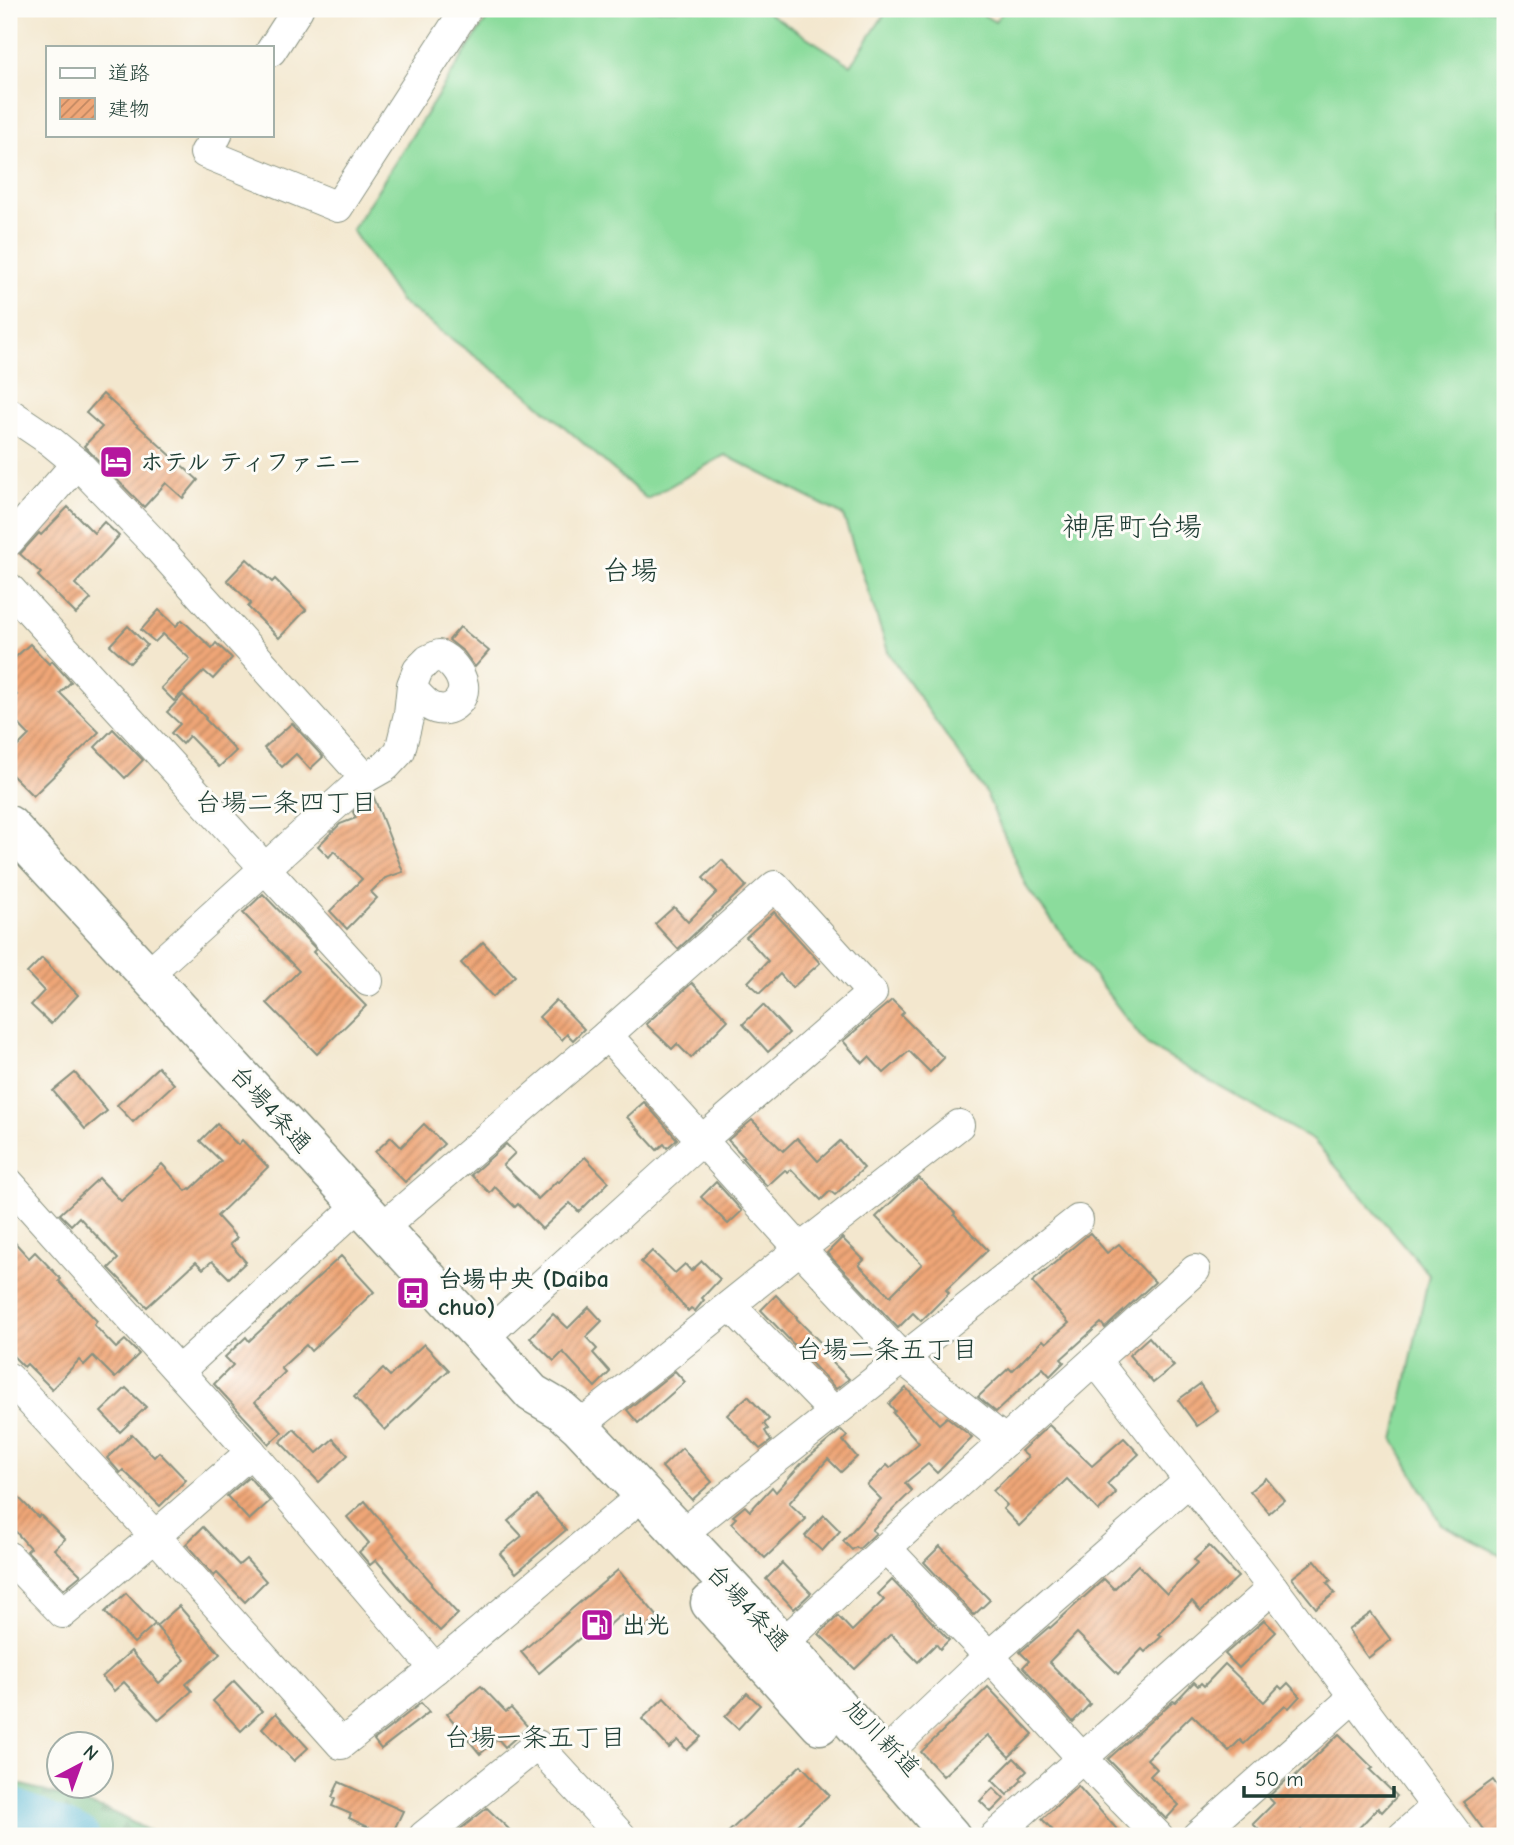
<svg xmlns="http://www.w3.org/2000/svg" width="1514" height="1845" viewBox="0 0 1514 1845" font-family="'Comic Neue','Klee One',sans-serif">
	<defs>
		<pattern id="forest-firs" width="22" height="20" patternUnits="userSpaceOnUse" patternTransform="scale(1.75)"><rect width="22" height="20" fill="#70bc84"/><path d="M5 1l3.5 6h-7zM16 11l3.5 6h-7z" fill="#5b9a6d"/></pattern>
		<pattern id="building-hatch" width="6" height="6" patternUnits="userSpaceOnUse" patternTransform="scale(1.75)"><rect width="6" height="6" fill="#efa677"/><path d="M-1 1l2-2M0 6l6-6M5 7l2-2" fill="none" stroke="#c18862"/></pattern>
	</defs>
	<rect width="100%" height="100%" fill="#fdfcf7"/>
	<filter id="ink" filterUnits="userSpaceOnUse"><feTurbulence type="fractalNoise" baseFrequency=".0143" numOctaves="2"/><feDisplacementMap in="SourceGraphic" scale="14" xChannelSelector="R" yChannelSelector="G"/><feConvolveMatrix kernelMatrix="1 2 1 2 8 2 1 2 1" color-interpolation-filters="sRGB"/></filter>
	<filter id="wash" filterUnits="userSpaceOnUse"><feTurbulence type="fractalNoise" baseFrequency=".00686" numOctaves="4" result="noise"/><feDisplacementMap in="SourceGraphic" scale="28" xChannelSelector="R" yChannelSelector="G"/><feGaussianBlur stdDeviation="1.57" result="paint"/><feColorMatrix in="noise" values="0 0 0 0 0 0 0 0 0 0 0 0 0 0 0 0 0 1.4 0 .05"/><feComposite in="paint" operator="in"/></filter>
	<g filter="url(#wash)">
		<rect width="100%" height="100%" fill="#f3e7ce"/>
		<polygon fill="#8bdc9c" stroke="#558c68" stroke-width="2" points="493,9 762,9 851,65 888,9 974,9 995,22 1004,9 1505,9 1505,1557 1441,1524 1394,1440 1429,1274 1314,1141 1147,1045 1027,888 986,793 889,654 843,515 725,455 647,499 528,395 400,301 352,230"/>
		<polygon fill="url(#forest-firs)" stroke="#487c5c" stroke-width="2" points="9,1781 108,1810 159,1836 9,1836"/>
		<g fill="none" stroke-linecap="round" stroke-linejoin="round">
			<polyline stroke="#55b6d4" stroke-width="37" points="9,1805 81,1836"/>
		</g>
		<g id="blocks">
			<g fill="url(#building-hatch)">
				<polygon points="103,394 198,480 183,498 166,483 144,507 84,446 102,427 86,413"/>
				<polygon points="68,507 94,533 104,522 119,536 75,584 91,599 76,614 38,576 41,573 20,554 39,533 41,535"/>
				<polygon points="247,559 272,582 275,579 306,610 279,638 248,607 251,603 227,580"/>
				<polygon points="159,610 176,626 182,620 212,648 216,643 232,658 213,679 204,671 174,701 161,688 190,659 163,634 155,642 141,630"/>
				<polygon points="128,626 147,645 130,663 110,645"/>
				<polygon points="460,627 489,651 475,667 464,652 449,640"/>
				<polygon points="30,644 49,664 52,661 71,682 60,693 99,732 33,796 9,772 9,755 29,735 9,714 9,703 17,695 9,686 9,663"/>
				<polygon points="183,695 206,718 205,719 236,751 219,767 189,736 182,744 171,733 180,724 167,712"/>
				<polygon points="292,723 323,757 310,769 296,754 282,767 264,748"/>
				<polygon points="113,729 143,760 125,778 95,747"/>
				<polygon points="373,795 403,872 385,878 371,892 377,898 347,929 330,911 362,879 334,851 329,857 318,846 340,824 356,818 353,812"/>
				<polygon points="722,860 746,886 678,949 655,924 674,907 688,922 717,892 703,878"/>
				<polygon points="263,894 316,949 313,952 366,1006 317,1054 267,1003 299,971 243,913"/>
				<polygon points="774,912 820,963 792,988 780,974 760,993 748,982 768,961 746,937"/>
				<polygon points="483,942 515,976 493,997 461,963"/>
				<polygon points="42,958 78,995 51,1024 31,1005 44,991 27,973"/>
				<polygon points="692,983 728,1020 691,1058 677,1044 672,1049 646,1024"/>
				<polygon points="556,1000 584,1029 573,1040 567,1034 562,1040 539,1017"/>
				<polygon points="892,1000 904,1012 901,1015 944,1058 930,1072 909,1051 884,1073 869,1057 863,1063 843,1041"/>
				<polygon points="763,1005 789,1033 768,1052 743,1024"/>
				<polygon points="158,1067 174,1084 133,1122 117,1105"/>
				<polygon points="75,1073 107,1111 85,1129 53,1091"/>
				<polygon points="644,1102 677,1139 667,1148 664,1144 657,1150 627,1117"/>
				<polygon points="752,1120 783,1151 797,1138 818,1161 840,1141 864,1168 835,1195 830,1191 821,1200 791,1169 788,1172 785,1170 767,1186 742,1158 744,1157 728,1140"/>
				<polygon points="217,1124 238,1145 242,1140 268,1167 217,1216 237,1238 230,1244 246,1262 229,1278 212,1261 203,1269 196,1262 147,1307 109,1268 118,1259 79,1217 71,1225 60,1214 99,1178 121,1201 162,1164 186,1191 190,1188 191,1189 221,1161 200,1141"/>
				<polygon points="424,1124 444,1144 405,1182 375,1152 391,1137 401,1147"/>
				<polygon points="506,1144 515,1153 503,1165 538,1199 557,1181 559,1182 585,1157 609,1182 579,1212 570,1203 542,1229 518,1204 515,1207 495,1187 490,1193 471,1175"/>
				<polygon points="919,1178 955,1213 954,1215 988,1250 946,1290 949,1293 921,1321 913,1313 898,1328 827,1253 842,1238 864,1260 859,1265 890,1296 922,1264 876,1217 904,1190"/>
				<polygon points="716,1182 742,1211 728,1224 701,1197"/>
				<polygon points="1090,1233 1107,1253 1119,1244 1155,1282 1105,1328 1101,1323 1061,1359 1064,1362 1050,1376 1043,1368 996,1412 978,1397 1009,1368 1012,1371 1043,1340 1046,1343 1069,1323 1032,1282"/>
				<polygon points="9,1236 29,1258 35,1252 61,1279 59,1281 97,1321 94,1325 116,1348 125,1340 139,1354 115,1378 93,1356 84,1365 79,1360 52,1389 27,1364 24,1367 9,1352"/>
				<polygon points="652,1251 675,1273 685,1264 691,1271 702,1261 720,1279 702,1298 704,1300 695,1311 691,1308 688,1311 663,1284 664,1283 641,1262"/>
				<polygon points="341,1256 374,1292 311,1351 306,1345 281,1368 285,1372 255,1402 282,1432 269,1444 214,1384 233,1365 225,1357 246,1337 249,1341"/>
				<polygon points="776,1295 797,1317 796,1318 826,1348 822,1352 849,1379 836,1389 761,1310"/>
				<polygon points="589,1307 602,1321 586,1337 597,1349 593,1353 610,1372 595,1387 563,1352 554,1361 530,1338 553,1314 568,1328"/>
				<polygon points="1149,1337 1174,1366 1153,1383 1129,1355"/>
				<polygon points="424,1344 449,1370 385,1430 354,1397 383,1369 390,1376"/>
				<polygon points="675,1371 685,1382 638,1423 627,1410"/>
				<polygon points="1200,1384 1218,1411 1197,1426 1178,1400"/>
				<polygon points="126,1388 146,1407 120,1432 101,1412"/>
				<polygon points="906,1388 939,1424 947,1417 972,1437 937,1473 928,1464 905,1483 912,1491 872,1530 876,1533 859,1549 856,1547 852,1550 843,1541 881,1499 867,1485 887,1465 890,1468 919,1443 893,1413 895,1411 889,1404"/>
				<polygon points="748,1396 769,1419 764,1424 768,1429 765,1431 771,1441 760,1449 727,1415"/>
				<polygon points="1049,1425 1092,1466 1124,1438 1139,1454 1107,1484 1116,1493 1099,1511 1067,1479 1019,1526 1003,1509 1007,1505 993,1491 1028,1457 1021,1451"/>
				<polygon points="294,1429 317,1453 333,1439 348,1455 319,1482 280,1442"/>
				<polygon points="841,1430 847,1436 843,1441 857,1457 841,1472 828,1459 789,1503 806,1519 765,1558 731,1523 736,1518 733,1516 745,1506 750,1511 772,1487 776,1492 802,1463"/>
				<polygon points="132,1434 154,1457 159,1452 186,1480 160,1506 123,1470 120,1473 107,1458"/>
				<polygon points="682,1448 712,1482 692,1500 662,1467"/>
				<polygon points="249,1477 270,1501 249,1520 227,1496"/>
				<polygon points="1266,1478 1284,1500 1269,1513 1250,1491"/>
				<polygon points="9,1488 38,1517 40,1515 65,1539 54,1549 81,1575 64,1589 27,1551 30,1548 9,1524"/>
				<polygon points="537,1496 566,1530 516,1573 500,1554 522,1536 508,1521"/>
				<polygon points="365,1501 409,1555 408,1556 432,1583 431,1585 458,1614 440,1631 408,1598 376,1560 370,1565 359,1552 369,1543 347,1517"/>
				<polygon points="824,1515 840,1531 822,1551 805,1536"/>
				<polygon points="203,1527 239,1565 246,1559 266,1581 245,1602 217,1573 214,1576 186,1544"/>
				<polygon points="940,1546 966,1573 964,1574 990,1600 974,1615 924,1562"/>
				<polygon points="1209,1546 1238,1577 1201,1611 1192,1601 1159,1634 1162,1636 1145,1652 1142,1649 1118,1674 1077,1633 1049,1662 1090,1704 1073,1722 1023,1667 1029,1661 1020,1652 1049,1627 1050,1628 1104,1579 1114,1589 1138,1565 1167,1594 1197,1564 1194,1560"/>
				<polygon points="1315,1560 1331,1580 1327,1583 1335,1593 1316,1608 1292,1578"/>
				<polygon points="782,1563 811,1593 794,1609 766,1579"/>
				<polygon points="618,1570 658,1617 637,1635 621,1615 592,1640 586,1633 539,1673 521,1652"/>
				<polygon points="892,1580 949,1640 940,1649 936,1644 918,1662 891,1634 855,1669 819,1634 838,1616 852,1631 884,1600 878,1594"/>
				<polygon points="126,1593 155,1624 134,1643 105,1612"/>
				<polygon points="179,1606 220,1654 186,1684 192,1691 159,1720 124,1682 114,1691 102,1677 131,1651 159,1683 185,1660 156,1626"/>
				<polygon points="1371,1613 1391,1640 1368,1658 1348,1630"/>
				<polygon points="1264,1620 1276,1632 1239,1668 1225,1654"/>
				<polygon points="1225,1664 1264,1702 1279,1686 1282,1689 1288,1683 1300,1696 1289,1708 1285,1705 1244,1744 1240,1740 1229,1751 1192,1715 1147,1759 1157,1769 1150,1776 1179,1805 1166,1819 1108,1759 1173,1701 1175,1702 1194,1682 1198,1686 1201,1683 1204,1686"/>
				<polygon points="234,1681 262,1711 241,1731 213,1701"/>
				<polygon points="481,1686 506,1712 511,1708 528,1727 505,1747 498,1739 480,1754 447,1714"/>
				<polygon points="988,1687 1033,1734 1009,1757 988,1735 943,1776 921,1752"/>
				<polygon points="747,1693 760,1705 738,1729 725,1717"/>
				<polygon points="664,1698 701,1737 687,1750 678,1740 669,1748 642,1719"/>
				<polygon points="421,1703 429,1712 381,1749 374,1740"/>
				<polygon points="276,1713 308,1748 294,1761 262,1728"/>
				<polygon points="1339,1734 1373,1768 1370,1770 1397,1796 1382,1812 1378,1808 1351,1836 1308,1836 1301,1830 1295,1836 1265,1836 1253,1824 1274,1803 1268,1797 1290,1777 1292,1779"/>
				<polygon points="1014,1758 1027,1771 1020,1778 1022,1780 1007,1795 992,1780"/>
				<polygon points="801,1765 829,1795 785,1836 724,1836"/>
				<polygon points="1493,1780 1505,1797 1505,1836 1488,1836 1463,1802"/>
				<polygon points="339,1782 403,1811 391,1836 387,1836 349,1818 351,1814 332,1806 335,1799 332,1797"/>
				<polygon points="1078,1786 1123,1836 1058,1836 1042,1819"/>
				<polygon points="993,1788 1004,1799 991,1812 980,1801"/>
				<polygon points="487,1808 516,1836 453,1836 458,1831"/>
			</g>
		</g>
	</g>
	<g filter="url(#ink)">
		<use href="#blocks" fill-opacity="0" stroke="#899281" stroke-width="2"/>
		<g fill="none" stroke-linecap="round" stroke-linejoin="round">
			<defs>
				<g id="minor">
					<polyline points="271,51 298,9"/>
					<polyline points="217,135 205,153 338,207 466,9"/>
					<polyline points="9,413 49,440 77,463 153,542 365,778"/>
					<polyline points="9,541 77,463"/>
					<polyline points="9,588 368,981"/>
					<path d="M148 974 365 778 386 766 400 751 409 714 412 685 418 670 428 660 439 655C450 660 461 673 463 685 465 699 452 712 438 709 428 708 419 696 412 689"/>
					<polyline points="607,1035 800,1249 903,1359 1005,1441"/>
					<polyline points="9,1183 251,1452 435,1669"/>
					<polyline points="382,1228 607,1035 775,886 872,993 702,1140 483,1338"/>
					<polyline points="731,1306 834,1412"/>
					<polyline points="1095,1360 1273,1588 1458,1836"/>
					<polyline points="179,1371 359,1205"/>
					<polyline points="9,1378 155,1536 341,1744 435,1669 625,1510"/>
					<polyline points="579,1426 800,1249 959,1125"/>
					<polyline points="680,1535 1078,1220"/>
					<polyline points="886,1548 989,1656 1082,1758 1158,1836"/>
					<polyline points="9,1557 63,1613 155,1536 251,1452"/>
					<polyline points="783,1643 886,1548 1195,1270"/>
					<polyline points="894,1746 989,1656 1189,1481"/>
					<polyline points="424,1836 537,1745 621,1836"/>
					<polyline points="995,1836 1273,1588"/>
					<polyline points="1197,1836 1354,1697"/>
					<polyline points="1403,1836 1436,1807"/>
				</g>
				<g id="highway">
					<polyline points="9,825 483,1338 532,1393 561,1410 579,1426 783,1643 951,1836"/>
					<polyline points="710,1603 820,1725"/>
				</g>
			</defs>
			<use href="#minor" stroke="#899281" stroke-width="32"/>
			<use href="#highway" stroke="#899281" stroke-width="41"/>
			<use href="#minor" stroke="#fff" stroke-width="30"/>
			<use href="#highway" stroke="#fff" stroke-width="38"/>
		</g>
	</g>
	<defs>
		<symbol id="hotel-square" viewBox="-11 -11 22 22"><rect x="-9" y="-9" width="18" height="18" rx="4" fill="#b5179e" stroke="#fdfcf7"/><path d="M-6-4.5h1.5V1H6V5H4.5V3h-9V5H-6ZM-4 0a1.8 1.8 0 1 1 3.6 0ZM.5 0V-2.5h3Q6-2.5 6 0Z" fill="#fff"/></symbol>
		<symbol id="bus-square" viewBox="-11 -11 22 22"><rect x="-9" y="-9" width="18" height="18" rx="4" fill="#b5179e" stroke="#fdfcf7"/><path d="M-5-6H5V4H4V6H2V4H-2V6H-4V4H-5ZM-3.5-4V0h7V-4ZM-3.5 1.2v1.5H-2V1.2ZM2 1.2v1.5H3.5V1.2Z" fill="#fff"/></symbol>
		<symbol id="fuel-square" viewBox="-11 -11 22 22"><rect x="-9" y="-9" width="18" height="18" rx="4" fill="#b5179e" stroke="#fdfcf7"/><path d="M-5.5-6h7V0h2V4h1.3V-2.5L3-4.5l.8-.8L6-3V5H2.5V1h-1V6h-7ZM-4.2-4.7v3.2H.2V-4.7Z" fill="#fff"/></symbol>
	</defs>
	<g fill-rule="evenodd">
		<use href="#hotel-square" x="97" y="443" width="38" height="38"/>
		<use href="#bus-square" x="394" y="1274" width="38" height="38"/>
		<use href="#fuel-square" x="578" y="1606" width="38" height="38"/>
	</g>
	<g text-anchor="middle" stroke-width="6" stroke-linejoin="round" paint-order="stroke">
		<g font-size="24" font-weight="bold" fill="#1f3d34" stroke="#fdfcf7" text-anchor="start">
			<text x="140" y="470">ホテル ティファニー</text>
			<text x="438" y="1287">台場中央 (Daiba<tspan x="438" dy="28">chuo)</tspan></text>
			<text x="622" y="1633">出光</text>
		</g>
		<g font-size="24" fill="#1f3d34" stroke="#fdfcf7">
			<text transform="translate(271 1109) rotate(48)" y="8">台場4条通</text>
			<text transform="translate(748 1607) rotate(47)" y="8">台場4条通</text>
			<text transform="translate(882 1738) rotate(45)" y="8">旭川新道</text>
		</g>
		<g font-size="26" fill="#1f3d34" stroke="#fdfcf7">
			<text x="286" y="811">台場二条四丁目</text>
			<text x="887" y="1358">台場二条五丁目</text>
			<text x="535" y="1746">台場一条五丁目</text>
		</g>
		<g font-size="28" fill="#1f3d34" stroke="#fdfcf7">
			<text x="1132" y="536">神居町台場</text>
			<text x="630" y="580">台場</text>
		</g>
	</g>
	<rect width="1514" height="1845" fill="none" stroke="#fdfcf7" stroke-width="35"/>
	<rect x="46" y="46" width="228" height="91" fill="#fdfcf7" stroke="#a4b0a9" stroke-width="2"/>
	<rect x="60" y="68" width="35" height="10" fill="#ffffff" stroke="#a4b0a9" stroke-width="2"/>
	<text x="108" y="80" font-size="21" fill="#1f3d34">道路</text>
	<rect x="60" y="98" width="35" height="21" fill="url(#building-hatch)" stroke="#a4b0a9" stroke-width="2"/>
	<text x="108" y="116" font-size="21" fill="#1f3d34">建物</text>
	<g transform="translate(80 1765) rotate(41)"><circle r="33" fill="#fdfcf7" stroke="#a4b0a9" stroke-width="2"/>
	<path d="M0-5L12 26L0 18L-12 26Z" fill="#b5179e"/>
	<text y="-10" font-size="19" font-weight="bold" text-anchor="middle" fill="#1f3d34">N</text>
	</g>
	<path d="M1244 1786v10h150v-10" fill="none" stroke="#1f3d34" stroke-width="3.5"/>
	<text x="1255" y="1786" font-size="21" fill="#1f3d34" stroke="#fdfcf7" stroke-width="5" paint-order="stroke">50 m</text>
</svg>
